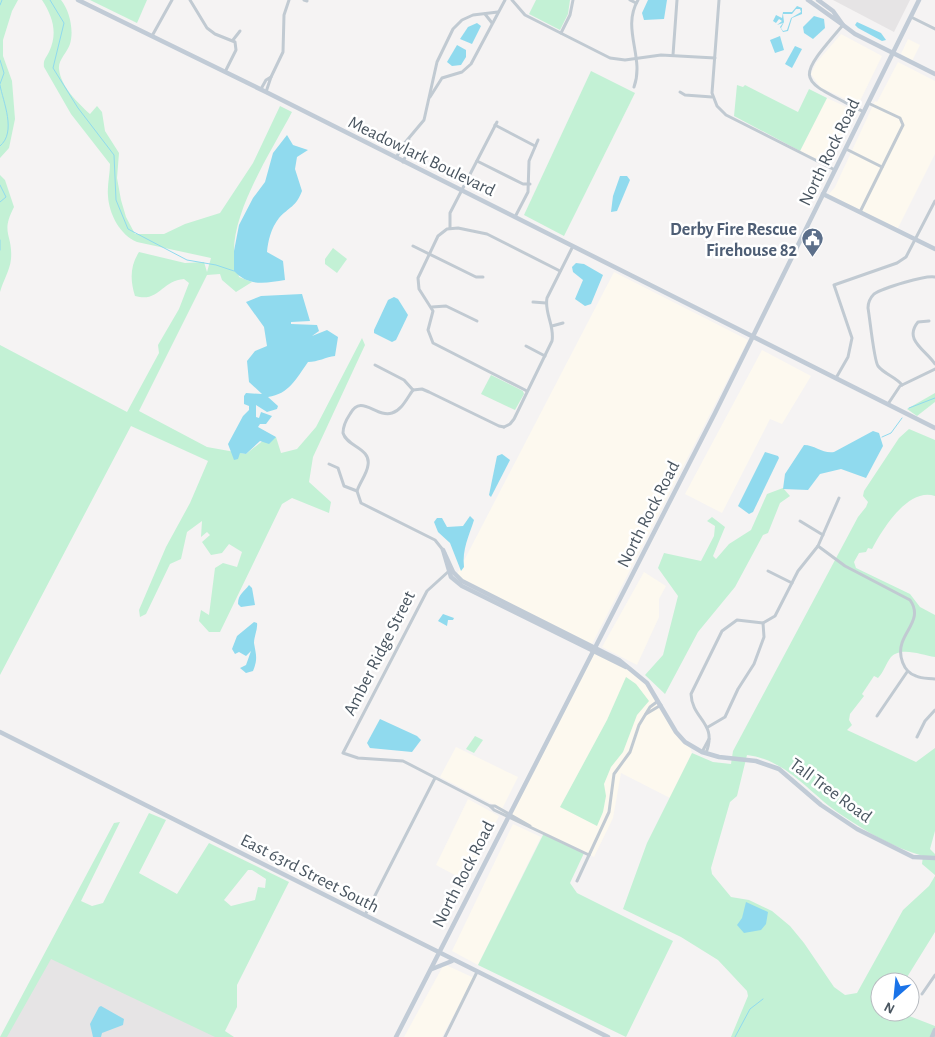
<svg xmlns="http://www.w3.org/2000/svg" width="935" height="1037" viewBox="0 0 935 1037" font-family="'Alegreya Sans',sans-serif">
	<rect width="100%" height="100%" fill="#f5f3f3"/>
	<g fill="#fdf9ef">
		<polygon points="841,34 882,56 858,105 820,87 811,74 816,63"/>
		<polygon points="908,39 920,45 912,61 901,54"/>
		<polygon points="898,62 935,81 935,154 897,230 828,195 835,187 875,101 877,102"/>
		<polygon points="827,98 855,111 830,165 800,151"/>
		<polygon points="614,272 748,340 591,646 456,576"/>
		<polygon points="762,350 811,376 782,424 770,419 722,513 685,494"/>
		<polygon points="644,572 666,586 659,599 659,617 637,665 602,647"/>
		<polygon points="593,651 627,668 647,683 676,732 689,744 692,753 670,798 621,773 613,818 594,857 508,816"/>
		<polygon points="456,747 518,777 502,809 440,777"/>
		<polygon points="468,799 499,816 466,881 436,865"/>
		<polygon points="513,824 541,837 478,965 452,951"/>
		<polygon points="446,965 474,978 442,1037 404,1037 443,966"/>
	</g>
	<g fill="#e6e4e5">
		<polygon points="833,0 910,0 894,32"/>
		<polygon points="48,951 220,1037 5,1037"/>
	</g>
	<g fill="#c3f1d5" fill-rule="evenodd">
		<polygon points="0,0 18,0 12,11 3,40 3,56 12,81 15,119 9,148 0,158"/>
		<path d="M42 0H61C70 11 74 31 70 44 67 53 58 60 59 69 61 87 78 103 90 114L97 106 102 112 105 131 119 153 117 178 121 200 126 217 135 234H164L185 224 220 213 253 163 280 106 292 112C272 150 234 208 234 251 234 259 238 269 239 277L252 282 236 292 222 280 220 274 207 275 139 411 207 447 246 454 265 439 276 437 281 453 297 449 316 427 362 338 365 345 313 457 309 482 331 502 329 513 292 498 282 504 220 632H209L199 621 201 610 209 615 215 568 223 563 237 567 242 552 229 544 222 553 211 555 202 542 210 535 207 532 201 537 202 521 187 532 181 559 170 564 146 614 140 617 139 610 166 547 190 503 208 461 131 426 0 675V345L127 412 159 353 158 345 179 309 189 283 184 279C161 281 159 303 135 296 130 280 130 266 139 252L185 263 204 262 207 272 211 258 137 242C120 235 109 214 108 196 107 186 110 174 110 164L71 114 44 67C43 60 46 58 49 52 58 33 53 17 42 0Z"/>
		<polygon points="90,0 147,0 137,23"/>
		<polygon points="536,0 570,0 568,14 560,30 529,14"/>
		<polygon points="591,71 635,93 564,236 524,215"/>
		<polygon points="737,85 743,87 745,85 798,112 809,89 827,98 800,151 734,116"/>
		<path d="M0 175 5 180 14 207C0 234 13 234 11 259 10 270 3 281 0 292Z"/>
		<polygon points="333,248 347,259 337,273 325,264 325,259"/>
		<polygon points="491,375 523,391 524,394 515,410 481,394"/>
		<polygon points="935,393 935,402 917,416 907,409"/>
		<path d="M909 429 935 440V496C908 487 882 530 872 549L868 548 866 552 859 553 854 562 856 568 910 594 920 607 935 615V657C922 655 901 646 891 657 886 663 884 672 878 678L874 676 862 694 864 696 850 714 849 720 852 725 847 730 916 762 935 748V831L930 849 935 854V875L922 864 923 856C894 848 865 831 840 814 809 793 787 760 747 755L737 796 730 802 711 868 712 874 731 897 749 900 772 911 790 926 804 943 834 987 845 995 857 993 903 910 929 886 935 876V932L904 982H880V1012H899L935 1026V1037H731L748 996 747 991 718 960 681 937 623 909 647 843 692 753 713 762 731 764 733 751 858 517 866 507 868 502 863 496 864 491 899 438Z"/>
		<polygon points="783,488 790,496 780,503 768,533 763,535 735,587 698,632 665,694 645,675 663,655 678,596 658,568 664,553 701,561 714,536 715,526 707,521 712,517 725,527 713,556 716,559 729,544 751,530 767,494"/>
		<polygon points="626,677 636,684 649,701 637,715 623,752 611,767 604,784 606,796 603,812 597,826 560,807 607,720"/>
		<polygon points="475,736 483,740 474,753 466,749"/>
		<path d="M149 813 166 820 139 873 177 894 209 843 289 882 237 985V1007L225 1031 234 1037H215L51 959 7 1037H0L114 823 120 822 81 901 92 906 103 903ZM248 870H252L266 879 265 888 258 887 255 900 231 906 224 900Z"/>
		<polygon points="544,833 584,853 570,883 577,893 673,941 626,1037 478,965"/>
	</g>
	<g fill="#90daee" fill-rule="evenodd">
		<polygon points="648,0 667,0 664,19 644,20 642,13"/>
		<path d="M797 6 802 8V14L792 18 788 31 783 32 780 27 783 23 777 25 782 21 779 19 776 23 773 21 776 15 782 18 783 12H792ZM796 9H800L801 12 791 18 787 30 783 31 781 28 784 22 783 14H792Z"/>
		<polygon points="814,16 824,19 825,28 813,39 804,33 803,27"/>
		<polygon points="857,22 881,33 886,40 882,41 858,28 855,25"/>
		<polygon points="477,23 481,26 472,44 460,39 468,27"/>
		<polygon points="780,36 784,50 775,53 770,40"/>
		<polygon points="457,45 466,50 466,57 461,65 452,66 447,62"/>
		<polygon points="795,46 802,49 792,68 785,64"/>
		<path d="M287 135 293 145 308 150 297 157 295 169 302 191C296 207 289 207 279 218 271 228 268 241 267 252L283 261 285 280C266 283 249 287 234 271V251L239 225 253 198 265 182 273 153Z"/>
		<polygon points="620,176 627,176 630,180 617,211 611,212 613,196"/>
		<polygon points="576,263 584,264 603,275 591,304 585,306 575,299 583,280 573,272 572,267"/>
		<path d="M302 294 310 321 291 322V324L317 325 319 331 312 336 327 330 338 337 335 356C326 357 318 362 308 362 296 379 289 394 268 397L278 406 277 409 267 412 256 405V417L259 418 261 412 272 416 266 424H260L258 427 276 437 269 444 260 441 246 454 240 453 238 459 234 460 228 444 243 416 249 410V406L244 404V396L246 393 262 394 249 382 247 361 255 351 267 346 264 327 246 302 261 296Z"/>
		<polygon points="394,297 398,299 408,315 396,340 392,342 374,333 374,330 388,300"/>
		<path d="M873 431 879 433 883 446 866 478 841 469 820 474 808 490 783 489 785 474 804 445C815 445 823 454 834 452Z"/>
		<polygon points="765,452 778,456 779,458 753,512 749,514 738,506"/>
		<polygon points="502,454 510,460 491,497 489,495 497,456"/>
		<path d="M470 516 474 520C469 536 462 549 464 567L461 571 450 543 438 532 434 522 437 518H442L447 527 463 526Z"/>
		<path d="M249 585 252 588 255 605 241 607 238 604C238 594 244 592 249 585Z"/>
		<polygon points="443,614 454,618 453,620 448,620 447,626 438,621"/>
		<path d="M254 622 257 623C258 629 254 636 254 643 256 655 258 659 253 671L246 673 240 668 246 665 251 651 246 656 239 652 235 654 232 649 237 636Z"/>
		<polygon points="380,719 417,736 421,740 412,752 370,748 367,743"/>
		<polygon points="746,902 768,912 766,924 761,930 744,933 737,925 742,918"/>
		<polygon points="101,1006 124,1019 123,1025 102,1033 101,1037 93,1037 90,1024 99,1007"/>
	</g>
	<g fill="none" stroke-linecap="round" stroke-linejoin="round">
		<g stroke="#90daee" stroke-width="1">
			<polyline points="50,0 64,23 53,68 78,108 114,155 116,200 128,229 187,260 216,265 234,271"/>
			<polyline points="0,5 2,0"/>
			<polyline points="0,60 4,73 0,84"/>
			<path d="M0 85C3 102 17 132 0 146"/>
			<polyline points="0,185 6,197 0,202"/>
			<polyline points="0,240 0,250"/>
			<polyline points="909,408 935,398"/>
			<polyline points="882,437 891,433 902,418"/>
			<polyline points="735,1037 750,1009 763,999"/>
		</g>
		<g stroke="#c1cad2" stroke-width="3">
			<polyline points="190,0 207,28 215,34 235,42 236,50 225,72"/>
			<polyline points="304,0 307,1"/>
			<polyline points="512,0 525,15 610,58 625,60 661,55 715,58"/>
			<polyline points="630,0 636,3"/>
			<polyline points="719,0 712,93 717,106 726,115 835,170"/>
			<polyline points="485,14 492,23"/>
			<polyline points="911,17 935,29"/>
			<path d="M843 25C792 84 799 78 864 112"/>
			<polyline points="561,33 570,15 573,0"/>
			<polyline points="152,36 172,0"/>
			<polyline points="233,40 240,31"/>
			<polyline points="673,55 677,0"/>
			<polyline points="271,77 283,52 284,15 289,0"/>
			<path d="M634 87C645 57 621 29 638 0"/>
			<polyline points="261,89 266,80 271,77 266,92"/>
			<polyline points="680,92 685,95 712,97"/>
			<polyline points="430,97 442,78 462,72 471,64 505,0"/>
			<polyline points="495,125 535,146"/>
			<polyline points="846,149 882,167"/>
			<polyline points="396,158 403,145 424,120 437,62 453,29 462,20 473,15 498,12"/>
			<polyline points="477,161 523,184 530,184"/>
			<polyline points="403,162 409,148 409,140"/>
			<polyline points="860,212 903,125 900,118 868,103"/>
			<polyline points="515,217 528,192 529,161 538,140"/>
			<polyline points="450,228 450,213 497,122"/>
			<polyline points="413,246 476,277 483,277"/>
			<polyline points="533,302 546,303"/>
			<polyline points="432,307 446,306 477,321"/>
			<path d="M929 321 918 322C903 340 926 350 935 364"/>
			<polyline points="552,326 563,323"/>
			<polyline points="526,346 545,356"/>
			<polyline points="375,365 404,380 413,390"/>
			<polyline points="836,378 848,357 852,338 834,285 897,263 906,257 935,201"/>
			<path d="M902 385C896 377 884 374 878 366 874 361 870 319 868 308 868 303 870 298 874 294 883 288 925 275 935 277"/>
			<path d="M413 390C407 398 402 410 392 413 376 418 361 393 350 414 346 420 343 426 343 433 347 447 371 448 368 465 367 474 360 482 357 491L361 503 435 540 443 550"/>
			<polyline points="413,390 422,389 429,392 499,426 504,427"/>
			<polyline points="527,391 433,343 428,330 433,311 419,289 418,278 438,236 447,229 458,228 487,234 560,271"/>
			<polyline points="888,404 900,386 935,369"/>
			<path d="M504 427 510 424 514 419 552 341C555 326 544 313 547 298L573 246"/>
			<polyline points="329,464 338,468 344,486 357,491"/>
			<polyline points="800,521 823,535"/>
			<path d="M818 546 845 566 910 600C922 617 907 628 902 643 898 655 903 672 916 676 922 679 929 678 935 679"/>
			<polyline points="449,571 427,591 343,753 358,758 403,761 490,806"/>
			<polyline points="768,571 792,583"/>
			<polyline points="646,714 661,705"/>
			<polyline points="877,716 907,672"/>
			<polyline points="708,727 725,717 738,689 754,664 764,637 763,623"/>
			<polyline points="917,737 925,721 935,710"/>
			<polyline points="702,752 709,739"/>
			<path d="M706 753C718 722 692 720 691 694L722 631 737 620 763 623 775 616 798 571 818 546 839 498"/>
			<polyline points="530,826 495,806 490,806 494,810 589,855"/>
			<polyline points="577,881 609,812 614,774 630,752 639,725 650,707 658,701"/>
			<polyline points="365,915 435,778"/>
			<polyline points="922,994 935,975"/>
			<polyline points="445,1037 477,972"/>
		</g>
		<g stroke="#c1cbd6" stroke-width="4.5">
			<polyline points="78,0 266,92 935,428"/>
			<polyline points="808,0 843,25 833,11 818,0"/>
			<polyline points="843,25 855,34 935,74"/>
			<polyline points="823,194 935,249"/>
			<polyline points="443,550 453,572 462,581 619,660 647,683 676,732 685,742 702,752 719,757 756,761 779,769 821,805 857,829 913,857 935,858"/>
			<polyline points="444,553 451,577 462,586 626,667"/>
			<polyline points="0,732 608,1037"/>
			<polyline points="432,969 452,961"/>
			<polyline points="396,1037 715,413 919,0"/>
			<polyline points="932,1037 935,1030"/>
		</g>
	</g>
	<defs>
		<symbol id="civic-pin" viewBox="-11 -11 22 30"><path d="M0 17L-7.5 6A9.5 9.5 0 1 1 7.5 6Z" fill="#5c6f8a" stroke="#fff"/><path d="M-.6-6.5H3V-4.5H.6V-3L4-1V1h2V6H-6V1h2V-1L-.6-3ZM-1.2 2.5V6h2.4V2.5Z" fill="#fff"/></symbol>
	</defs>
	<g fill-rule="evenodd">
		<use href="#civic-pin" x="800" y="226" width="25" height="34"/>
	</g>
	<g text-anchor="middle" stroke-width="5" stroke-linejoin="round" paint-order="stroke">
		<g font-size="18" fill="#4a5661" stroke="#fff">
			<text transform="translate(829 152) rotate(-64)" y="6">North Rock Road</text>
			<text transform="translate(422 156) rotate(26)" y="6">Meadowlark Boulevard</text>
			<text transform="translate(648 514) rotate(-63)" y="6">North Rock Road</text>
			<text transform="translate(379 653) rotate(-63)" y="6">Amber Ridge Street</text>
			<text transform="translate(831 790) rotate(36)" y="6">Tall Tree Road</text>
			<text transform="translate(310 873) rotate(27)" y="6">East 63rd Street South</text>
			<text transform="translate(463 874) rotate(-63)" y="6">North Rock Road</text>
		</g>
		<g font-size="18" font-weight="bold" fill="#4e5e75" stroke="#fff" text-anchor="end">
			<text x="797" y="235">Derby Fire Rescue<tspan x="797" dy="21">Firehouse 82</tspan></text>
		</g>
	</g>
	<g transform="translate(895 997) rotate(207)"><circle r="24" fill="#ffffff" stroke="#b7bbc0"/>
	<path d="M0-4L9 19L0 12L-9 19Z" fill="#1a73e8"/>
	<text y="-8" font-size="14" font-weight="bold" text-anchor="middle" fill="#4a5661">N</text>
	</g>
</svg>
